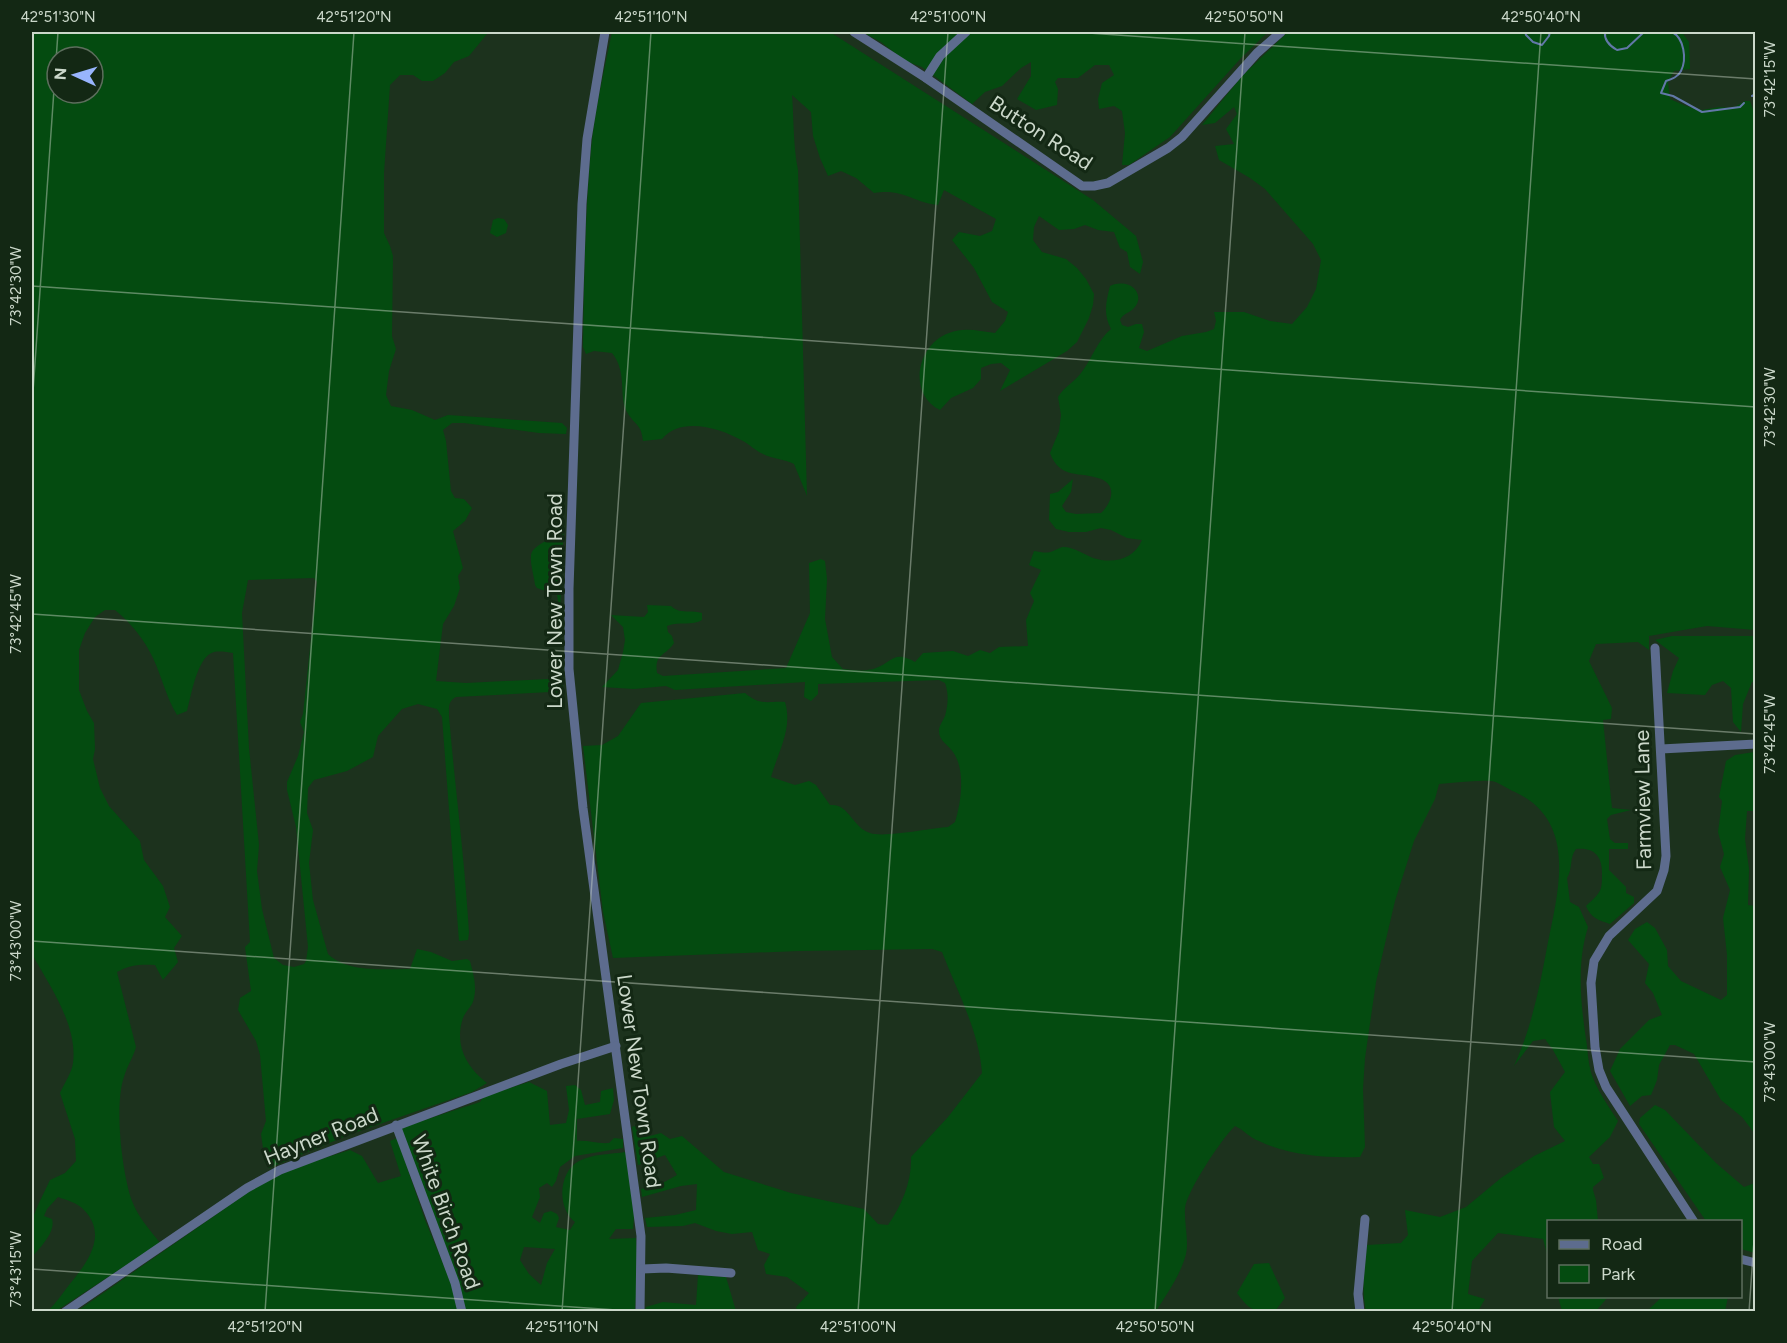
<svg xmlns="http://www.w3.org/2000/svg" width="1787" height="1343" viewBox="0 0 1787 1343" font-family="Figtree,sans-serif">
	<rect width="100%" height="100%" fill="#1c321d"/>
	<g fill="#044b10" fill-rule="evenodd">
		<path d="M32 32H484L487 34 469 56 454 62 445 73 433 81H422L413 75H400L390 85 384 173V233L390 246 393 256 392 336 396 349 389 371 386 395 391 406 412 410 435 420 448 415 562 423 567 428 566 434 539 433 464 423H452L443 430 446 441 451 491 455 498 464 499 472 508 465 521 453 531 463 568 458 576 460 588 454 606 443 624 436 681 466 683 548 679 557 676 562 666 563 703 559 695 550 692 456 697C448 701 449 707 449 716 455 788 465 861 469 933L468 940 459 941 442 717 437 709 418 704 402 709 378 736 373 757 347 771 314 780 308 788 307 813 313 830 309 863 313 900 328 954C348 973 384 969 410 969L417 949 431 952 452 961 467 959 470 961C473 973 477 985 474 998 473 1006 466 1010 463 1018 454 1044 466 1067 487 1083L472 1092 351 1134 269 1168 265 1162 261 1134 266 1121 260 1055 256 1041 238 1010 240 998 251 991 245 947 250 942 233 653C227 652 220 651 214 652 197 656 191 697 187 711L177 715C166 697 162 677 153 658 144 639 131 623 115 610H105L95 617 85 633 79 650V690L87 711 94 723 95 749 93 759 100 788 109 806 140 841 144 860 163 886 170 907 165 917 182 936 174 948 178 962 163 980 155 965C141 964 129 965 117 972L136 1047C133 1058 127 1066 124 1077 114 1105 122 1173 132 1201 138 1217 150 1230 160 1243L56 1311H48C56 1303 62 1294 69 1285 86 1264 109 1236 84 1210 78 1203 66 1200 58 1197L47 1209 44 1216 52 1219C56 1232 40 1248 32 1257V1220L38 1205 50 1180 65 1173 76 1161 75 1139 60 1093C64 1084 72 1072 73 1063 78 1025 49 985 32 954ZM57 57H93V93H57ZM314 578 317 582 303 714 300 722 304 732 298 756 287 782V790L296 827 308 947 306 961 304 964 294 967 283 965 274 958 262 909 257 871 259 845 249 748 242 613 248 580Z"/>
		<path d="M612 32H830L1093 200 1136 236 1143 262 1140 274 1130 267 1127 252 1120 248 1114 232 1098 230 1085 225 1074 229 1059 230 1039 216 1034 227 1033 240 1042 252 1066 259 1077 268 1086 279 1094 294 1093 305 1089 318 1077 342 1067 351 1000 391 1010 370 1001 363 991 364 981 368V379L973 388 951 398 940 410C907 394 917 344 949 333 964 327 979 331 995 333L1005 321 1008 312 992 302 974 268 952 240 959 232 980 236 992 231 996 219 944 190 938 205C912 202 903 188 874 193L856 178 841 171 828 176 820 158 813 136 811 112 792 95C794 120 793 145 798 170L807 496 794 464C784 459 773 459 763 454 756 451 750 445 743 441 720 428 681 416 662 439L643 441C641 423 635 426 627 412 618 396 628 373 612 353L594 351 586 354 583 347C584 281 585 215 591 149 595 110 604 71 612 32Z"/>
		<polygon points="862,32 1268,32 1241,58 1170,137 1129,165 1122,165 1125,133 1122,111 1114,106 1099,109 1098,99 1102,83 1114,75 1109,65 1095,65 1078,78 1058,78 1055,82 1058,89 1057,105 1036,110 1017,99 1031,76 1031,62 1021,68 1002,86 985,92 972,104 922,67 905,61 881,42"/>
		<path d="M1288 32H1682L1689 42 1690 69 1674 71 1668 82 1670 99 1686 106 1702 110 1719 107 1733 108 1745 101H1750L1756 118 1755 630 1707 626 1649 636V650L1638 642 1596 644 1589 661 1612 708 1611 719 1603 720 1612 808 1631 810 1611 815 1607 819 1610 839 1615 843H1628V849H1609V870L1626 887V893L1634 897V903L1610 924C1598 920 1591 918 1586 906 1591 901 1599 895 1601 888 1602 884 1602 878 1602 873 1602 856 1594 847 1576 849 1569 858 1573 869 1567 878L1570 902 1579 907 1588 927C1576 965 1581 1007 1587 1046 1588 1056 1589 1068 1593 1078 1599 1093 1609 1107 1618 1121L1610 1137 1589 1157 1593 1164H1599L1604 1178 1593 1187V1190L1596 1200 1598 1221 1548 1222V1258L1543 1239 1498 1233 1472 1261 1468 1294 1485 1299 1478 1311H1366C1361 1289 1365 1268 1367 1245L1401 1243 1408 1235 1405 1210 1440 1217 1466 1207 1501 1178 1534 1156 1565 1141 1554 1127 1550 1092 1565 1072 1553 1050 1545 1039 1533 1041 1514 1066C1532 1027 1540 985 1548 942 1559 888 1577 821 1515 792 1507 789 1498 781 1490 781 1474 780 1456 783 1439 784L1435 799 1414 841 1395 901 1376 982 1365 1058 1363 1089 1365 1147 1360 1157C1327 1158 1289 1156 1259 1141 1250 1138 1244 1130 1235 1126 1222 1138 1187 1191 1185 1208 1184 1223 1189 1240 1186 1254 1181 1274 1167 1294 1156 1311H797L796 1307 809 1293 787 1277 766 1274 764 1265 770 1254 758 1250 752 1232 732 1234 716 1231 695 1223 683 1226 647 1227 645 1218 675 1215 696 1210 697 1184 681 1186 642 1197 641 1189 661 1184 677 1175 665 1155 638 1165 632 1127 638 1125 646 1137 661 1133 670 1139 682 1136 724 1172 791 1193 864 1209 878 1224 888 1225C902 1205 912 1181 911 1157L948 1117 982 1073C979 1031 957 991 942 952L932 949 799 951 613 958 603 912 583 746 602 745 618 736 641 703 745 693C760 706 767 701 785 702 793 729 778 752 771 777L795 785 809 781 816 785 830 805C849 803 852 827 870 833 884 838 931 828 948 827L955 822C961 803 966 770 953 752 948 744 938 741 939 729 940 725 943 720 945 716 948 705 949 694 945 683L939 680 818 684V694L811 701 804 697 805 682 675 690 666 686 634 689 602 687 618 670 623 652 625 640 623 627 611 615 644 617 648 612 647 605 671 606C680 615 690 609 702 613V620C693 626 679 621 667 626L668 632 672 636 674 643C665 657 654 653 657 673L663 676 786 668 810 613 809 563 821 559 825 561 827 579 825 619 832 657 843 669C854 670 866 672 876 668 893 662 893 650 915 662L923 653 953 651 968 656 980 650 990 653 999 647 1028 646 1026 620 1034 601 1030 593 1041 570 1029 565 1034 551C1041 552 1047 554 1053 551 1056 550 1059 548 1062 547 1072 546 1084 554 1093 558 1112 564 1134 560 1142 540L1127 538 1111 530 1101 528 1086 532H1069L1056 529 1049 520 1050 494 1058 492 1073 479 1071 492 1062 506 1066 512 1076 514 1101 513C1111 504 1118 486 1101 479 1080 471 1060 480 1050 453L1059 431 1061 415 1058 397C1064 387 1074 382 1081 373 1092 359 1098 339 1111 329 1103 314 1106 302 1110 286 1117 283 1122 283 1129 285 1138 289 1142 300 1134 308 1130 313 1123 313 1120 320L1122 325 1128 327 1136 324H1142L1144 332 1139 348 1147 351 1182 336 1206 332 1214 329 1216 321 1214 312H1244L1270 321 1292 324 1307 307 1316 289 1321 260 1313 244 1265 189 1250 178 1219 160 1215 146 1234 144 1226 129 1237 114 1234 107 1215 123 1202 125 1243 75Z"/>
		<polygon points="498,218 504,219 508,225 506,233 497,237 490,233 493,220"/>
		<path d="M564 522 560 611 557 595 537 588 535 585C534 576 530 564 531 555 533 542 560 540 564 522Z"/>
		<polygon points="1672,636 1755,636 1755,682 1752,682 1743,704 1741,732 1733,722 1731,688 1723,681 1712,685 1705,695 1667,693 1673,671 1679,658 1655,640"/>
		<polygon points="1754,752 1756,754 1753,786 1755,811 1747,811 1745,839 1749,869 1748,905 1756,906 1755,1134 1742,1117 1721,1100 1694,1054 1675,1045 1670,1045 1659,1065 1657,1080 1651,1095 1642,1096 1630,1106 1610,1071 1620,1049 1649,1020 1662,1015 1653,993 1645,983 1649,964 1628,940 1635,929 1647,922 1655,928 1667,950 1668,966 1681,981 1721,1000 1727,995 1727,955 1723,918 1730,890 1720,867 1724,854 1718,832 1722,801 1719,797 1726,761 1735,755"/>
		<path d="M529 1082 547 1091 550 1125 566 1123 569 1110 566 1086 575 1085 581 1090 585 1105 600 1102 601 1091 613 1088 614 1100 610 1114 577 1119V1141C589 1140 597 1144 609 1143L614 1138 623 1139V1148L575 1156 560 1167 556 1181 552 1187 547 1183 539 1188 540 1197 532 1217 540 1223 544 1213 551 1211 557 1214 559 1218 556 1227 570 1230 575 1222C557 1209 558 1172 579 1161 592 1154 611 1154 626 1152L634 1216 633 1229H616L609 1239 636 1238 638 1265 635 1311H465L400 1128 480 1102 484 1096ZM524 1247 555 1249 547 1263 541 1285 529 1274 520 1260Z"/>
		<polygon points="1655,1105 1665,1110 1716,1163 1744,1187 1755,1183 1755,1253 1741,1249 1740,1222 1706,1221 1639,1124 1640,1118"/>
		<polygon points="397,1138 425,1220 451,1283 459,1312 76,1312 253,1189 292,1168 350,1150 362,1156 378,1183 401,1176 390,1141"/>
		<path d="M1269 1263 1285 1298 1275 1311C1254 1312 1250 1311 1237 1293L1254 1264Z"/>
		<polygon points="698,1275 726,1277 736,1311 645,1312 646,1307 663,1302 696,1305"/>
		<polygon points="1558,1297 1558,1296 1608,1297 1595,1312 1562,1311"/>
		<polygon points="1662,1297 1662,1296 1728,1297 1725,1311 1647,1311"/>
	</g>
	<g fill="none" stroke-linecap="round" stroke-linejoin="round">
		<g stroke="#6278a8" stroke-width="2">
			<polyline points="1525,32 1526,35 1533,42 1542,45 1549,36 1550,32"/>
			<path d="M1605 32C1604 40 1610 46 1617 50L1627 48 1644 32"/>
			<path d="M1672 32C1684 38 1687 59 1681 71 1678 77 1672 79 1666 81L1661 93 1673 96 1702 112 1740 107 1744 103"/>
			<polyline points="1752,96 1756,94"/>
		</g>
		<g stroke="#5d6c8e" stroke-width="9">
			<polyline points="605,32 587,139 582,204 569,589 569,669 583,808 641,1236 640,1312"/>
			<polyline points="854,32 926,78 1082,186 1094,186 1108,183 1168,148 1182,137 1257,53 1281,32"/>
			<polyline points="926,78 940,56 966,32"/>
			<polyline points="1655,648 1666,856 1664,870 1657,891 1609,936 1594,961 1591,983 1595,1047 1599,1070 1606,1087 1694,1222"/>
			<polyline points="1661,749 1756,744"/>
			<polyline points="396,1125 455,1283 462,1312"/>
			<polyline points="1740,1259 1756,1263"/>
			<polyline points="642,1269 666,1268 731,1273"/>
			<polyline points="65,1312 247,1188 280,1170 561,1064 616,1046"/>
			<polyline points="1360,1312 1358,1294 1365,1219"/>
		</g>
	</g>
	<path fill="none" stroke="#cbd8ca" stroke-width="1.5" stroke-opacity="0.45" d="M1074 32 1756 79M32 286 1756 407M32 406 58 32M32 614 1756 734M32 941 1756 1062M32 1269 645 1312M265 1312 354 32M562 1312 651 32M858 1312 948 32M1155 1312 1245 32M1452 1312 1541 32M1749 1312 1756 1212"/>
	<g text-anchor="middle" stroke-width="6" stroke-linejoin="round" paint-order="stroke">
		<g font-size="21" fill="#cbd8ca" stroke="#132814">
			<text transform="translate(1041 133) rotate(33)" y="7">Button Road</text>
			<text transform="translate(555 601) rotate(-90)" y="7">Lower New Town Road</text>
			<text transform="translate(1643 800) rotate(-91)" y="7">Farmview Lane</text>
			<text transform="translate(639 1081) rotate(82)" y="7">Lower New Town Road</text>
			<text transform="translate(321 1136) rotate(-22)" y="7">Hayner Road</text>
			<text transform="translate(446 1212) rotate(70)" y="7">White Birch Road</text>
		</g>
	</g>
	<rect width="1787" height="1343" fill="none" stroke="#132814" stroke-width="66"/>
	<rect x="1547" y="1220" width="195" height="78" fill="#132814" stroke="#5d6e5d" stroke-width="1.5"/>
	<rect x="1559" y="1240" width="30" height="9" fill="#5d6c8e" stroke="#5d6e5d" stroke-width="1.5"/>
	<text x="1601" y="1250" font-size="18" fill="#cbd8ca">Road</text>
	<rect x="1559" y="1265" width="30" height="18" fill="#044b10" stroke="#5d6e5d" stroke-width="1.5"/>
	<text x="1601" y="1280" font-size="18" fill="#cbd8ca">Park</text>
	<g transform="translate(75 75) rotate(274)"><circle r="28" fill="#132814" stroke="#5d6e5d" stroke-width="1.5"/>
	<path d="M0-4.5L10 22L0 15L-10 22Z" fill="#98b5fd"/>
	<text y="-9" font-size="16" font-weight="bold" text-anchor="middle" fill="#cbd8ca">N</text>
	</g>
	<rect x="33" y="33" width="1721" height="1277" fill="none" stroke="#cbd8ca" stroke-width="2"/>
	<g font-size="15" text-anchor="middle" fill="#cbd8ca">
		<text x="58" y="22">42°51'30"N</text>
		<text x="354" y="22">42°51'20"N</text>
		<text x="651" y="22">42°51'10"N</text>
		<text x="948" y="22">42°51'00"N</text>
		<text x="1244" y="22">42°50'50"N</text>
		<text x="1541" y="22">42°50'40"N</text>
		<text transform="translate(1770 79) rotate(-90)" y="5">73°42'15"W</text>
		<text transform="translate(16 286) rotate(-90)" y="5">73°42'30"W</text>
		<text transform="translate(1770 407) rotate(-90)" y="5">73°42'30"W</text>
		<text transform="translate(16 614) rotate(-90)" y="5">73°42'45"W</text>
		<text transform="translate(1770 734) rotate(-90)" y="5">73°42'45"W</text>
		<text transform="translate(16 941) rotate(-90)" y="5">73°43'00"W</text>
		<text transform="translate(1770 1062) rotate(-90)" y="5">73°43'00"W</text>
		<text transform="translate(16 1269) rotate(-90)" y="5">73°43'15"W</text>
		<text x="265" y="1332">42°51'20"N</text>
		<text x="562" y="1332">42°51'10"N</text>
		<text x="858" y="1332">42°51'00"N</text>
		<text x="1155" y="1332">42°50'50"N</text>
		<text x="1452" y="1332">42°50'40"N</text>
	</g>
</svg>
